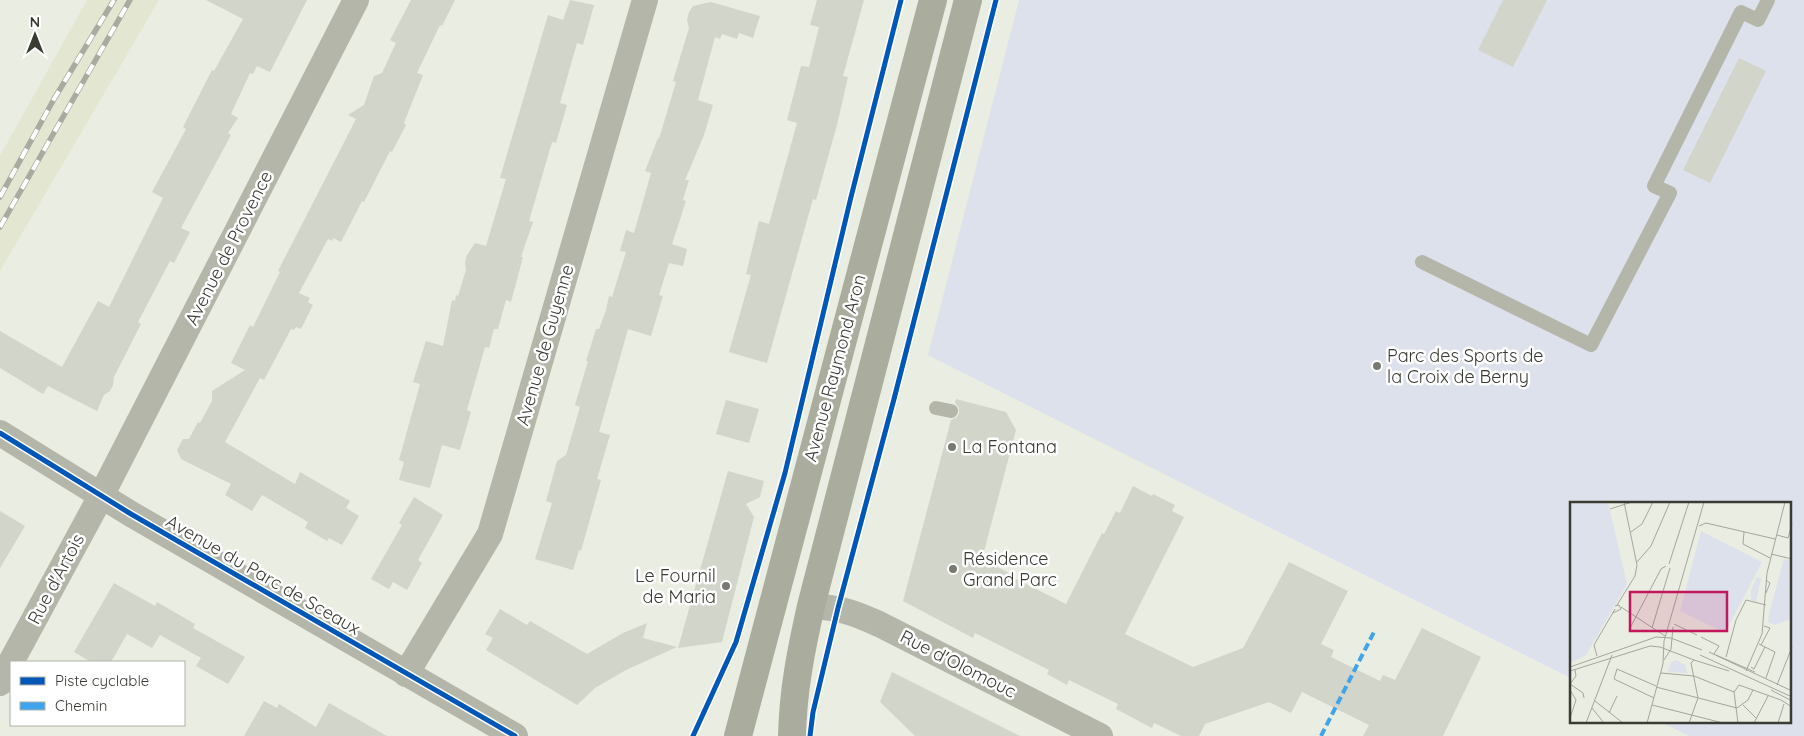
<svg xmlns="http://www.w3.org/2000/svg" width="1804" height="736" viewBox="0 0 1804 736" font-family="Quicksand,sans-serif">
	<rect width="100%" height="100%" fill="#eaede1"/>
	<polygon fill="#e3e7d2" points="87,0 159,0 0,271 0,156"/>
	<polygon fill="#dce1ec" points="1019,0 1804,0 1804,736 1689,736 1661,722 1790,722 1790,503 1572,503 1571,678 1269,527 928,355"/>
	<g fill="#d2d5c9">
		<polygon points="206,0 307,0 270,72 257,66 253,74 250,73 231,114 238,118 228,133 231,135 181,228 190,232 174,263 170,261 138,322 141,324 114,377 113,385 110,391 104,395 97,411 48,386 43,394 0,368 0,331 62,367 98,301 109,307 163,198 152,192 186,129 183,127 212,70 214,71 243,19"/>
		<polygon points="411,0 455,0 442,26 440,25 417,73 423,75 404,123 406,125 392,152 390,151 364,202 362,201 341,242 333,238 332,241 328,239 299,293 310,298 308,302 313,305 301,329 296,327 294,330 291,329 264,380 260,378 225,442 295,484 300,472 350,501 346,508 359,516 342,545 329,538 327,541 305,528 308,522 262,495 252,511 225,495 231,484 181,459 177,450 183,439 189,439 198,422 200,423 212,401 212,391 245,370 231,363 250,325 253,327 280,272 278,271 356,119 348,115 364,105 374,76 382,73 396,43 390,40"/>
		<polygon points="570,0 594,5 583,45 577,43 560,103 567,105 556,143 552,142 529,221 533,222 521,257 523,257 511,302 506,300 498,329 494,329 489,348 485,347 467,410 471,412 460,450 442,445 430,488 399,480 404,462 399,460 420,384 413,382 426,341 443,346 452,300 455,301 456,295 458,296 466,270 465,262 467,255 475,243 486,246 506,179 500,178 548,15 563,20"/>
		<polygon points="817,0 864,0 843,76 848,77 837,125 816,200 813,199 767,363 729,352 751,275 746,274 759,221 769,224 797,123 787,120 801,66 809,67 819,27 810,25"/>
		<polygon points="1503,0 1547,0 1513,67 1478,50"/>
		<polygon points="711,2 760,16 753,38 739,33 737,39 722,34 720,39 715,37 698,100 713,105 704,135 685,180 689,180 683,200 686,201 672,244 687,249 683,266 669,263 659,295 663,296 651,336 628,329 599,432 610,435 597,479 601,480 581,551 579,550 573,570 535,559 552,503 546,501 557,461 566,455 580,407 575,405 588,361 586,361 596,329 599,329 606,310 609,296 612,297 626,252 620,251 626,230 634,233 651,173 645,171 658,138 659,139 676,82 673,81 689,28 687,20 689,12 693,6"/>
		<polygon points="1739,58 1766,71 1710,183 1683,170"/>
		<polygon points="956,399 1006,412 1016,430 982,559 1013,575 1012,577 1066,604 1102,533 1104,534 1116,511 1120,513 1133,486 1152,496 1153,494 1175,505 1172,511 1184,517 1125,634 1193,667 1243,648 1289,562 1348,591 1321,644 1334,650 1331,657 1380,681 1383,675 1395,680 1422,628 1481,657 1443,736 1363,736 1369,725 1302,692 1291,713 1269,702 1205,724 1199,736 1181,736 1154,723 1152,728 1116,709 1118,704 1069,680 1067,685 1047,674 1049,670 975,633 973,638 903,601 951,420 957,417 959,413 959,408 955,403"/>
		<polygon points="726,400 759,409 749,443 716,434"/>
		<polygon points="728,471 764,481 760,497 746,504 754,517 722,642 678,648"/>
		<polygon points="414,497 443,515 418,560 422,563 407,590 393,582 389,589 371,579 402,525 399,523"/>
		<polygon points="0,511 25,526 0,568"/>
		<polygon points="114,583 155,606 157,602 195,624 193,628 245,657 228,684 196,666 201,658 160,635 152,648 127,634 111,662 91,662 74,652"/>
		<polygon points="500,609 527,625 530,621 587,654 623,633 647,623 643,638 677,647 626,670 595,688 577,705 486,650 493,638 485,634"/>
		<polygon points="892,672 1020,736 915,736 880,702"/>
		<polygon points="264,701 277,708 279,704 316,727 329,703 387,736 244,736"/>
	</g>
	<g fill="none" stroke-linecap="round" stroke-linejoin="round">
		<g stroke="#b4b6aa" stroke-width="14">
			<polyline points="1422,262 1591,345 1670,193 1654,186 1741,12 1758,20 1768,0"/>
			<polyline points="936,408 951,411"/>
		</g>
		<g stroke="#b4b6aa" stroke-width="26">
			<polyline points="0,433 131,514 515,736"/>
			<path d="M811 606C841 608 852 612 879 624L1100 736"/>
			<polyline points="11,662 101,496 356,0"/>
			<polyline points="406,674 490,534 645,0"/>
			<polyline points="0,683 11,662"/>
		</g>
		<g stroke="#aaad9e" stroke-width="28">
			<polyline points="738,736 933,0"/>
			<path d="M792 736C793 691 801 650 811 606L968 0"/>
		</g>
		<defs>
			<g id="rail">
				<polyline points="0,197 54,99 114,0"/>
				<polyline points="0,227 130,0"/>
			</g>
		</defs>
		<use href="#rail" stroke="#a9aba0" stroke-width="5.5"/>
		<use href="#rail" stroke="#fff" stroke-width="4" stroke-dasharray="11" stroke-linecap="butt"/>
		<polyline stroke="#3fa4eb" stroke-width="4" stroke-dasharray="8 4" stroke-linecap="butt" points="1321,736 1375,630"/>
		<defs>
			<g id="cycleway">
				<polyline points="0,433 131,514 515,736"/>
				<polyline points="693,736 736,642 785,473 851,197 901,0"/>
				<polyline points="810,736 813,712 838,608 894,399 996,0"/>
			</g>
		</defs>
		<use href="#cycleway" stroke="#fff" stroke-width="8"/>
		<use href="#cycleway" stroke="#0057b8" stroke-width="5"/>
	</g>
	<g fill="#787a71" stroke="#fff" stroke-width="2">
		<circle cx="1377" cy="366" r="5"/>
		<circle cx="952" cy="447" r="5"/>
		<circle cx="953" cy="569" r="5"/>
		<circle cx="726" cy="586" r="5"/>
	</g>
	<g text-anchor="middle" stroke-width="5" stroke-linejoin="round" paint-order="stroke">
		<g font-size="18" fill="#3a3c34" stroke="#fff">
			<text transform="translate(229 248) rotate(-63)" y="6">Avenue de Provence</text>
			<text transform="translate(545 345) rotate(-74)" y="6">Avenue de Guyenne</text>
			<text transform="translate(835 368) rotate(-75)" y="6">Avenue Raymond Aron</text>
			<text transform="translate(263 575) rotate(30)" y="6">Avenue du Parc de Sceaux</text>
			<text transform="translate(56 579) rotate(-62)" y="6">Rue d'Artois</text>
			<text transform="translate(958 664) rotate(27)" y="6">Rue d'Olomouc</text>
		</g>
		<g font-size="18" fill="#3a3c34" stroke="#fff" text-anchor="start">
			<text x="1387" y="362">Parc des Sports de<tspan x="1387" dy="21">la Croix de Berny</tspan></text>
			<text x="962" y="453">La Fontana</text>
			<text x="963" y="565">Résidence<tspan x="963" dy="21">Grand Parc</tspan></text>
			<text x="716" y="582" text-anchor="end">Le Fournil<tspan x="716" dy="21">de Maria</tspan></text>
		</g>
	</g>
	<g transform="translate(1570 502)">
		<rect width="221" height="221" fill="#eaede1"/>
		<path d="M0 0H38L57 82 16 153 0 161ZM131 29 192 60 155 131 110 109ZM214 57 221 58V117L205 123 198 120 200 108ZM187 75 191 76 186 100 181 98V88ZM106 158 115 163 117 171 98 170 101 160Z" fill="#dce1ec"/>
		<path fill="none" stroke="#a4a69c" stroke-width="1" d="M40 7 62 0M129 24 136 21 205 37M61 30 72 22 83 0M174 30 173 42 200 56M207 33 218 36 222 22M201 52 222 57M67 60 81 44 100 0M99 62 119 0M196 91 200 81 196 78M47 103 65 74 67 63 54 0M51 105 95 134M43 111 51 107 49 103 45 104M104 122 127 133M82 126 100 66M59 128 91 67 96 64M131 135 149 144 144 152M189 142 205 150 196 176M191 143 200 126 194 124M139 150 222 189M130 153 222 195M146 153 185 170M27 154 24 143 45 107M156 155 166 118 176 98 196 103M94 158 101 147 103 125M124 158 159 169M0 165 86 135 101 136 132 148M181 165 184 167 195 145M47 167 44 177 84 196M47 167 86 184M0 169 80 144 90 145 124 158M176 169 192 132 197 71 215 0M91 171 124 174 164 190M0 182 13 191 14 196M0 182 6 174 5 168M207 183 222 145M86 185 167 206 178 198 183 188M0 188 6 198 0 216M201 188 222 199M25 199 53 221M82 203 153 221M173 203 186 216M22 206 34 221M39 211 47 194M16 221 42 153M77 221 93 162 94 139 134 0M119 221 128 196 121 161 124 158M168 221 164 190 169 183 211 198 222 205M184 221 198 194M208 221 214 202"/>
		<path fill="#c2185b" fill-opacity="0.15" stroke="#c2185b" stroke-width="2.5" d="M60 90H157V129H60Z"/>
		<rect width="221" height="221" fill="none" stroke="#3a3c34" stroke-width="2.5"/>
	</g>
	<rect x="10" y="661" width="175" height="65" fill="#ffffff" stroke="#b0b1ae"/>
	<rect x="20" y="677" width="25" height="8" fill="#0057b8" stroke="#b0b1ae"/>
	<text x="55" y="686" font-size="15" fill="#3a3c34">Piste cyclable</text>
	<rect x="20" y="702" width="25" height="8" fill="#3fa4eb" stroke="#b0b1ae"/>
	<text x="55" y="711" font-size="15" fill="#3a3c34">Chemin</text>
	<g transform="translate(35 35)" stroke="#ffffff" stroke-width="4" paint-order="stroke">
	<path d="M0-4L9 19L0 12L-9 19Z" fill="#3a3c34"/>
	<text y="-8" font-size="14" font-weight="bold" text-anchor="middle" fill="#3a3c34">N</text>
	</g>
</svg>
